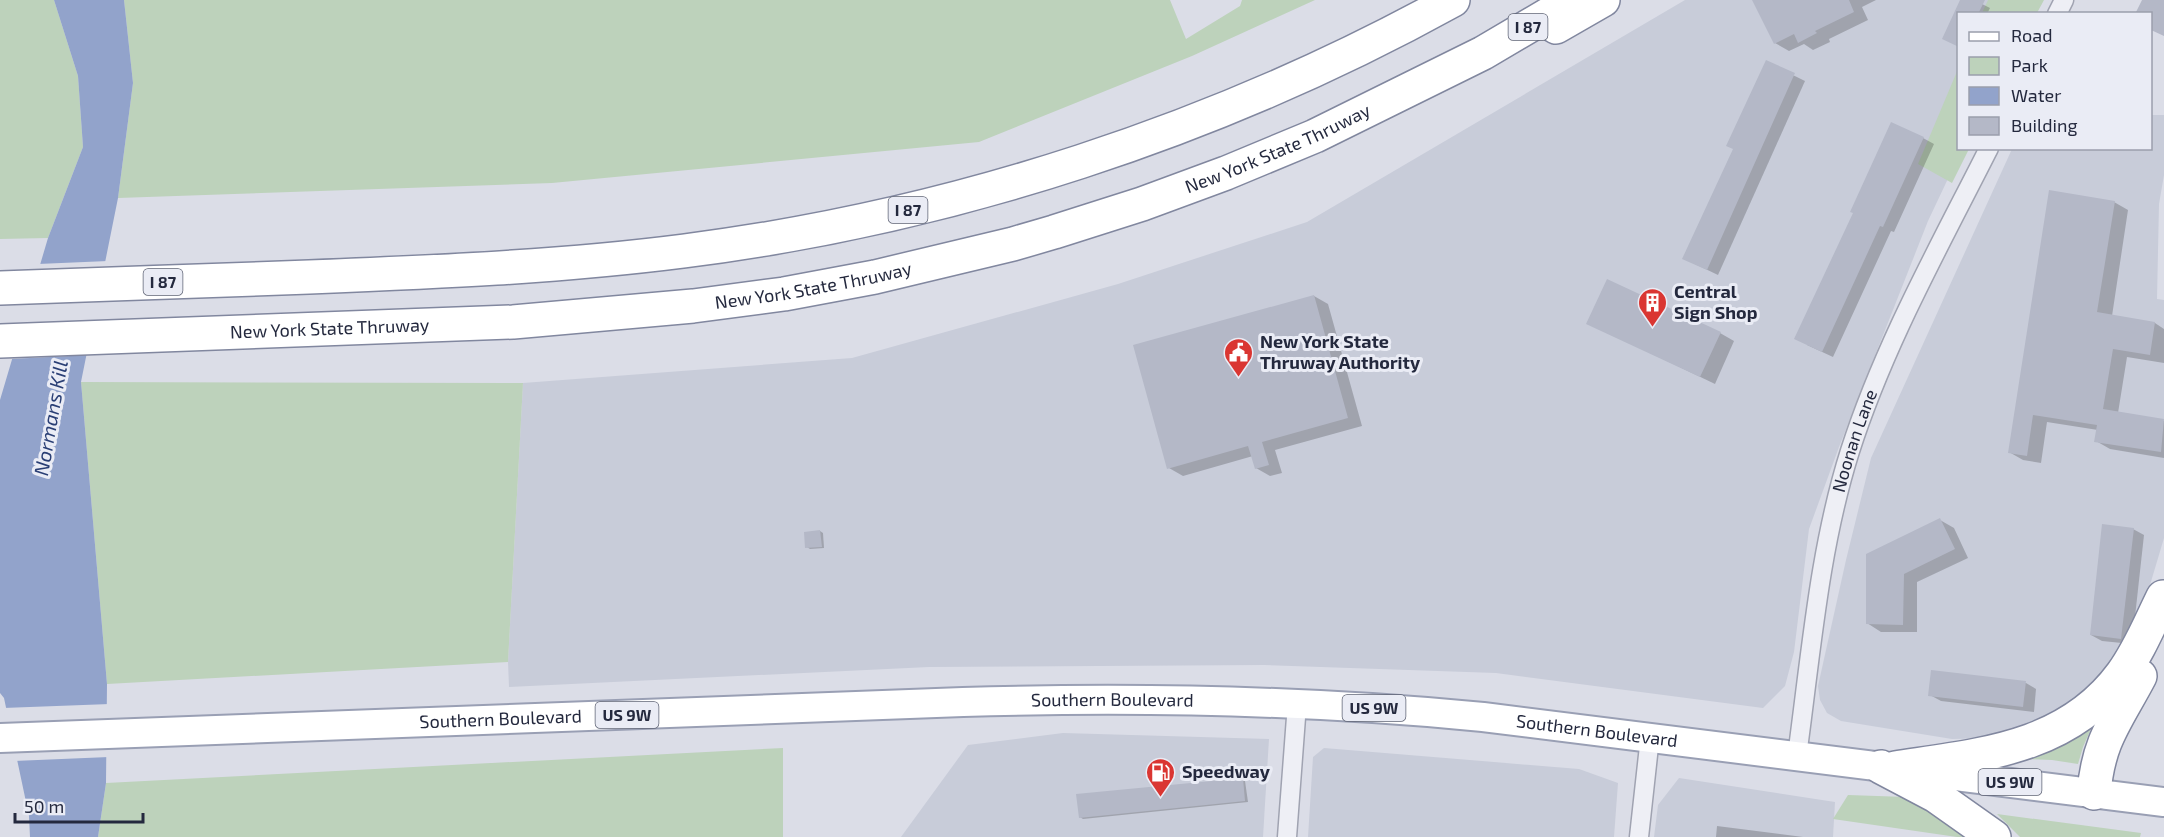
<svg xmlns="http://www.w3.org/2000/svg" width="2164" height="837" viewBox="0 0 2164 837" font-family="'Exo 2',sans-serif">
	<rect width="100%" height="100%" fill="#dbdde7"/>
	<g fill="#c8ccd9">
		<polygon points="1685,0 2031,0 2025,13 1958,14 1958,148 1962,149 1928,221 1839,447 1809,529 1794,652 1785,686 1763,708 1496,673 1264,665 929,667 509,687 508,662 523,383 852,358 1118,284 1307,222"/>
		<polygon points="2151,115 2164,115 2164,175 2159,204 2157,299 2164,300 2164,538 2147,595 2118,661 2061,715 1995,738 1952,739 1841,721 1827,713 1820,700 1818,686 1846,560 1871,458 2012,149 2150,148"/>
		<polygon points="1063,733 1269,739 1263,837 901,837 968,745"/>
		<polygon points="1324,748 1579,769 1618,783 1614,837 1308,837 1313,757"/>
		<polygon points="1679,778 1835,802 1833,837 1654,837 1658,805"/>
	</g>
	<g fill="#bdd2bb">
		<polygon points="0,0 54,0 78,76 83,147 48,238 0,239"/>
		<polygon points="124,0 1170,0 1186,39 1240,6 1242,0 1315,0 1192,56 979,142 552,183 118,198 133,83"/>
		<polygon points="1988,0 2044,0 2037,13 1982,13"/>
		<polygon points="1958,69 1958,148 1969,149 1952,183 1918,164"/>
		<polygon points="81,382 523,383 508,662 107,684"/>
		<polygon points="2093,724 2083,747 2078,764 2052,760 2024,759"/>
		<polygon points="783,748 783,837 98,837 106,783"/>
		<polygon points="1848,795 1906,797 1973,837 1957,837 1833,819"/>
		<polygon points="1997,814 2141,833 2140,837 2020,837"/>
	</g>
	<polygon fill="#92a3cb" points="54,0 124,0 133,83 118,198 81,382 107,684 106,783 98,837 30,837 29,816 4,698 0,693 0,400 48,238 83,147 78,76"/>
	<g fill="#dbdde7">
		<polygon points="108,261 90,355 10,359 38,264"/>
		<polygon points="110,704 109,757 14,761 3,708"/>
	</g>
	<g fill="#0003">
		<polygon points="1754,0 1876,0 1862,7 1868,20 1829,39 1830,42 1813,50 1804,44 1789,51 1775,43"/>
		<polygon points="1962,0 1974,0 1990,8 1987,14 1958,14"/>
		<polygon points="1766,62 1805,81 1718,275 1695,264"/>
		<polygon points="1923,138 1934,144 1894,232 1891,231 1833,357 1807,345"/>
		<polygon points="2114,202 2128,210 2112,316 2155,323 2164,329 2164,363 2127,357 2118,413 2164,421 2164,458 2110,449 2096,441 2098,430 2047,422 2041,463 2023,460 2009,452"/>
		<polygon points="1314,296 1328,304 1362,426 1275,450 1282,473 1270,476 1256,468 1253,456 1183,476 1169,468"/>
		<polygon points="1588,323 1720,333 1734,341 1715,384"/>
		<polygon points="1940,520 1954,528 1968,558 1917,582 1917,632 1881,632 1867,623"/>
		<polygon points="2133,529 2144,535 2132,644 2102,641 2091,635"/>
		<polygon points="820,531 823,533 824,548 810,549 807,547"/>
		<polygon points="2026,683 2036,689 2034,712 1941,701 1930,695"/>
		<polygon points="1242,779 1245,781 1248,802 1083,819 1080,817"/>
		<polygon points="1717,826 1803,837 1716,837"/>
	</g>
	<g fill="#b4b8c7">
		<polygon points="1752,0 1849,0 1854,12 1815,31 1817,33 1798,43 1794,34 1774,44"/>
		<polygon points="1960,0 1985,0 1978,14 1959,14 1959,47 1942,39"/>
		<polygon points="2142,0 2164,0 2164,36 2151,30 2151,14 2135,14"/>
		<polygon points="1766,60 1795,73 1707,270 1682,259 1733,149 1726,146"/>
		<polygon points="1891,122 1924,137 1883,227 1880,226 1822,352 1794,339 1853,213 1850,212"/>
		<polygon points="2049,190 2115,201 2097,312 2155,322 2150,355 2113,349 2103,409 2164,419 2161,452 2094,442 2097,425 2033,415 2027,456 2008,453"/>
		<polygon points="1607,279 1721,332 1700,377 1586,324"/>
		<polygon points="1314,295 1348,418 1262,442 1269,465 1255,469 1248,446 1167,469 1133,345"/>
		<polygon points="1940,518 1955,549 1904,574 1903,625 1866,624 1866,554"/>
		<polygon points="2102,524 2134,528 2121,639 2090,635"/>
		<polygon points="820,530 822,547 805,548 804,532"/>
		<polygon points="1931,670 2026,681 2023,707 1928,696"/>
		<polygon points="1243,778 1245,801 1079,818 1076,794"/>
	</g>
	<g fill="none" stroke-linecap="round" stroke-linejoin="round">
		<defs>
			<g id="minor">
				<polyline points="2057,14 2064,0"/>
				<path id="s1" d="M1797 756C1811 654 1819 549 1850 451 1884 345 1939 247 1989 148"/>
				<polyline points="1287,837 1297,704"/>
				<polyline points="1639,837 1650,737"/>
			</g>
			<g id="primary">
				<path id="s2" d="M0 738 963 702C1136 697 1310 700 1483 717L2164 802"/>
			</g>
			<g id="motorway">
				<polyline points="1556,27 1603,0"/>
				<path d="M0 288C103 285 206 280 309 277 434 272 559 267 684 251 952 217 1218 130 1453 0"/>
				<path id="s3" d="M0 341 513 322 693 306 784 294 875 277 1013 244 1054 232 1142 204 1226 173 1315 136 1483 53 1573 0"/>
				<polyline points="1881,767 1936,796 1994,837"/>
				<path d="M1895 768C1980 755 2067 749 2122 674 2139 651 2150 623 2163 597"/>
				<path d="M2094 793C2098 740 2117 720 2140 676"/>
			</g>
		</defs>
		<use href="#minor" stroke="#a0a3b1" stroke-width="21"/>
		<use href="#primary" stroke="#999fb4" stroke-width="32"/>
		<use href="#motorway" stroke="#81879f" stroke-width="36"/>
		<use href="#minor" stroke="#eeeff5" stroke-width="18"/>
		<use href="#primary" stroke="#fff" stroke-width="28"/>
		<use href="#motorway" stroke="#fff" stroke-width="33"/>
	</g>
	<defs>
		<symbol id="building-pin" viewBox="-11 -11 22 30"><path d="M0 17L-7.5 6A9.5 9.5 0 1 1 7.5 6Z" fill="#da3632" stroke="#eaecf5"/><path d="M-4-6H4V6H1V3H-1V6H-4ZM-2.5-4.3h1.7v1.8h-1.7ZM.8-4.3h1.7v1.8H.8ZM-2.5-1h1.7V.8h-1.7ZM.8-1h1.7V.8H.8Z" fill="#fff"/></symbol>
		<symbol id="civic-pin" viewBox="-11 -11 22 30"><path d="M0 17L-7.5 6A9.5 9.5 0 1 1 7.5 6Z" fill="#da3632" stroke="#eaecf5"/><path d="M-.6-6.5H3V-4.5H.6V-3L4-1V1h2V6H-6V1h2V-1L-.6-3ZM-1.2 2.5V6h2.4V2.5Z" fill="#fff"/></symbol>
		<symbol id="fuel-pin" viewBox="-11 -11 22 30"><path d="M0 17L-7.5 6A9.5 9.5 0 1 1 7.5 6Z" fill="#da3632" stroke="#eaecf5"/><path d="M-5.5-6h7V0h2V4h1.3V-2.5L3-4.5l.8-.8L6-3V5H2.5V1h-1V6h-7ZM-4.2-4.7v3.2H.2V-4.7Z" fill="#fff"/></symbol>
	</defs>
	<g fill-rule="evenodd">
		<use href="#building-pin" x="1636" y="286" width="33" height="45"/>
		<use href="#civic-pin" x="1222" y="336" width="33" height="45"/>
		<use href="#fuel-pin" x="1144" y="756" width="33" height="45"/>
	</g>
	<g text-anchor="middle" stroke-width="6" stroke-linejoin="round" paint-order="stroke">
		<g fill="#eaecf5" stroke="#5f6475" stroke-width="1.5">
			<rect x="1508.5" y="14" width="39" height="26" rx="4.5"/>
			<rect x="888.5" y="197" width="39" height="26" rx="4.5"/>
			<rect x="143.5" y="269" width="39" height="26" rx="4.5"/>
			<rect x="1342.5" y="695" width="63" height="26" rx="4.5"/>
			<rect x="595.5" y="702" width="63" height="26" rx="4.5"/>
			<rect x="1978.5" y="769" width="63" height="26" rx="4.5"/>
		</g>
		<g font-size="16" font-weight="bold" fill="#24293e">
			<text x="1528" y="33">I 87</text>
			<text x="908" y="216">I 87</text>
			<text x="163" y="288">I 87</text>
			<text x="1374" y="714">US 9W</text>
			<text x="627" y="721">US 9W</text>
			<text x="2010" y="788">US 9W</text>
		</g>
		<g font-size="18" fill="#24293e" stroke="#eaecf5">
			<text dy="6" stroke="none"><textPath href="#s3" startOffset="1302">New York State Thruway</textPath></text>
			<text dy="6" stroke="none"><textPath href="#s3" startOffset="816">New York State Thruway</textPath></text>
			<text dy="6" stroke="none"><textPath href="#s3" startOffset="330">New York State Thruway</textPath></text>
			<text dy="6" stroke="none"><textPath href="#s1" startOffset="321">Noonan Lane</textPath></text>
			<text dy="6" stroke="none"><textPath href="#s2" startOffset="1113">Southern Boulevard</textPath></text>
			<text dy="6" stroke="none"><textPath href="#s2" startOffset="501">Southern Boulevard</textPath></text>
			<text dy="6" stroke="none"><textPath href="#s2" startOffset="1599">Southern Boulevard</textPath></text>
		</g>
		<g font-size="18" font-weight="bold" fill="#24293e" stroke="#eaecf5" text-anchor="start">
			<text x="1674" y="298">Central<tspan x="1674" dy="21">Sign Shop</tspan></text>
			<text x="1260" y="348">New York State<tspan x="1260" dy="21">Thruway Authority</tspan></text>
			<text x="1182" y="778">Speedway</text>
		</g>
		<g font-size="20" font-style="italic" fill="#2a3f75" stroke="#eaecf5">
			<text transform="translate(51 418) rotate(-80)" y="7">Normans Kill</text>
		</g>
	</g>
	<rect x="1957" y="12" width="195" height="138" fill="#eaecf5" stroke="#9b9eac" stroke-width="1.5"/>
	<rect x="1969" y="32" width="30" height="9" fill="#ffffff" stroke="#9b9eac" stroke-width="1.5"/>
	<text x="2011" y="42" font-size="18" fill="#24293e">Road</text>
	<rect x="1969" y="57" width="30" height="18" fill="#bdd2bb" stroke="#9b9eac" stroke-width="1.5"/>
	<text x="2011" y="72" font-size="18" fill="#24293e">Park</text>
	<rect x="1969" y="87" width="30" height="18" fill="#92a3cb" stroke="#9b9eac" stroke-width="1.5"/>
	<text x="2011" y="102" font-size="18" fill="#24293e">Water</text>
	<rect x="1969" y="117" width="30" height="18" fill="#b4b8c7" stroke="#9b9eac" stroke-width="1.5"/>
	<text x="2011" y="132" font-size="18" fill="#24293e">Building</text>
	<path d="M15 813v9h128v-9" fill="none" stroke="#24293e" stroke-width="3"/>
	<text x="24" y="813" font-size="18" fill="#24293e" stroke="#eaecf5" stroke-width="4.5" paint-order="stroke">50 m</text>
</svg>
